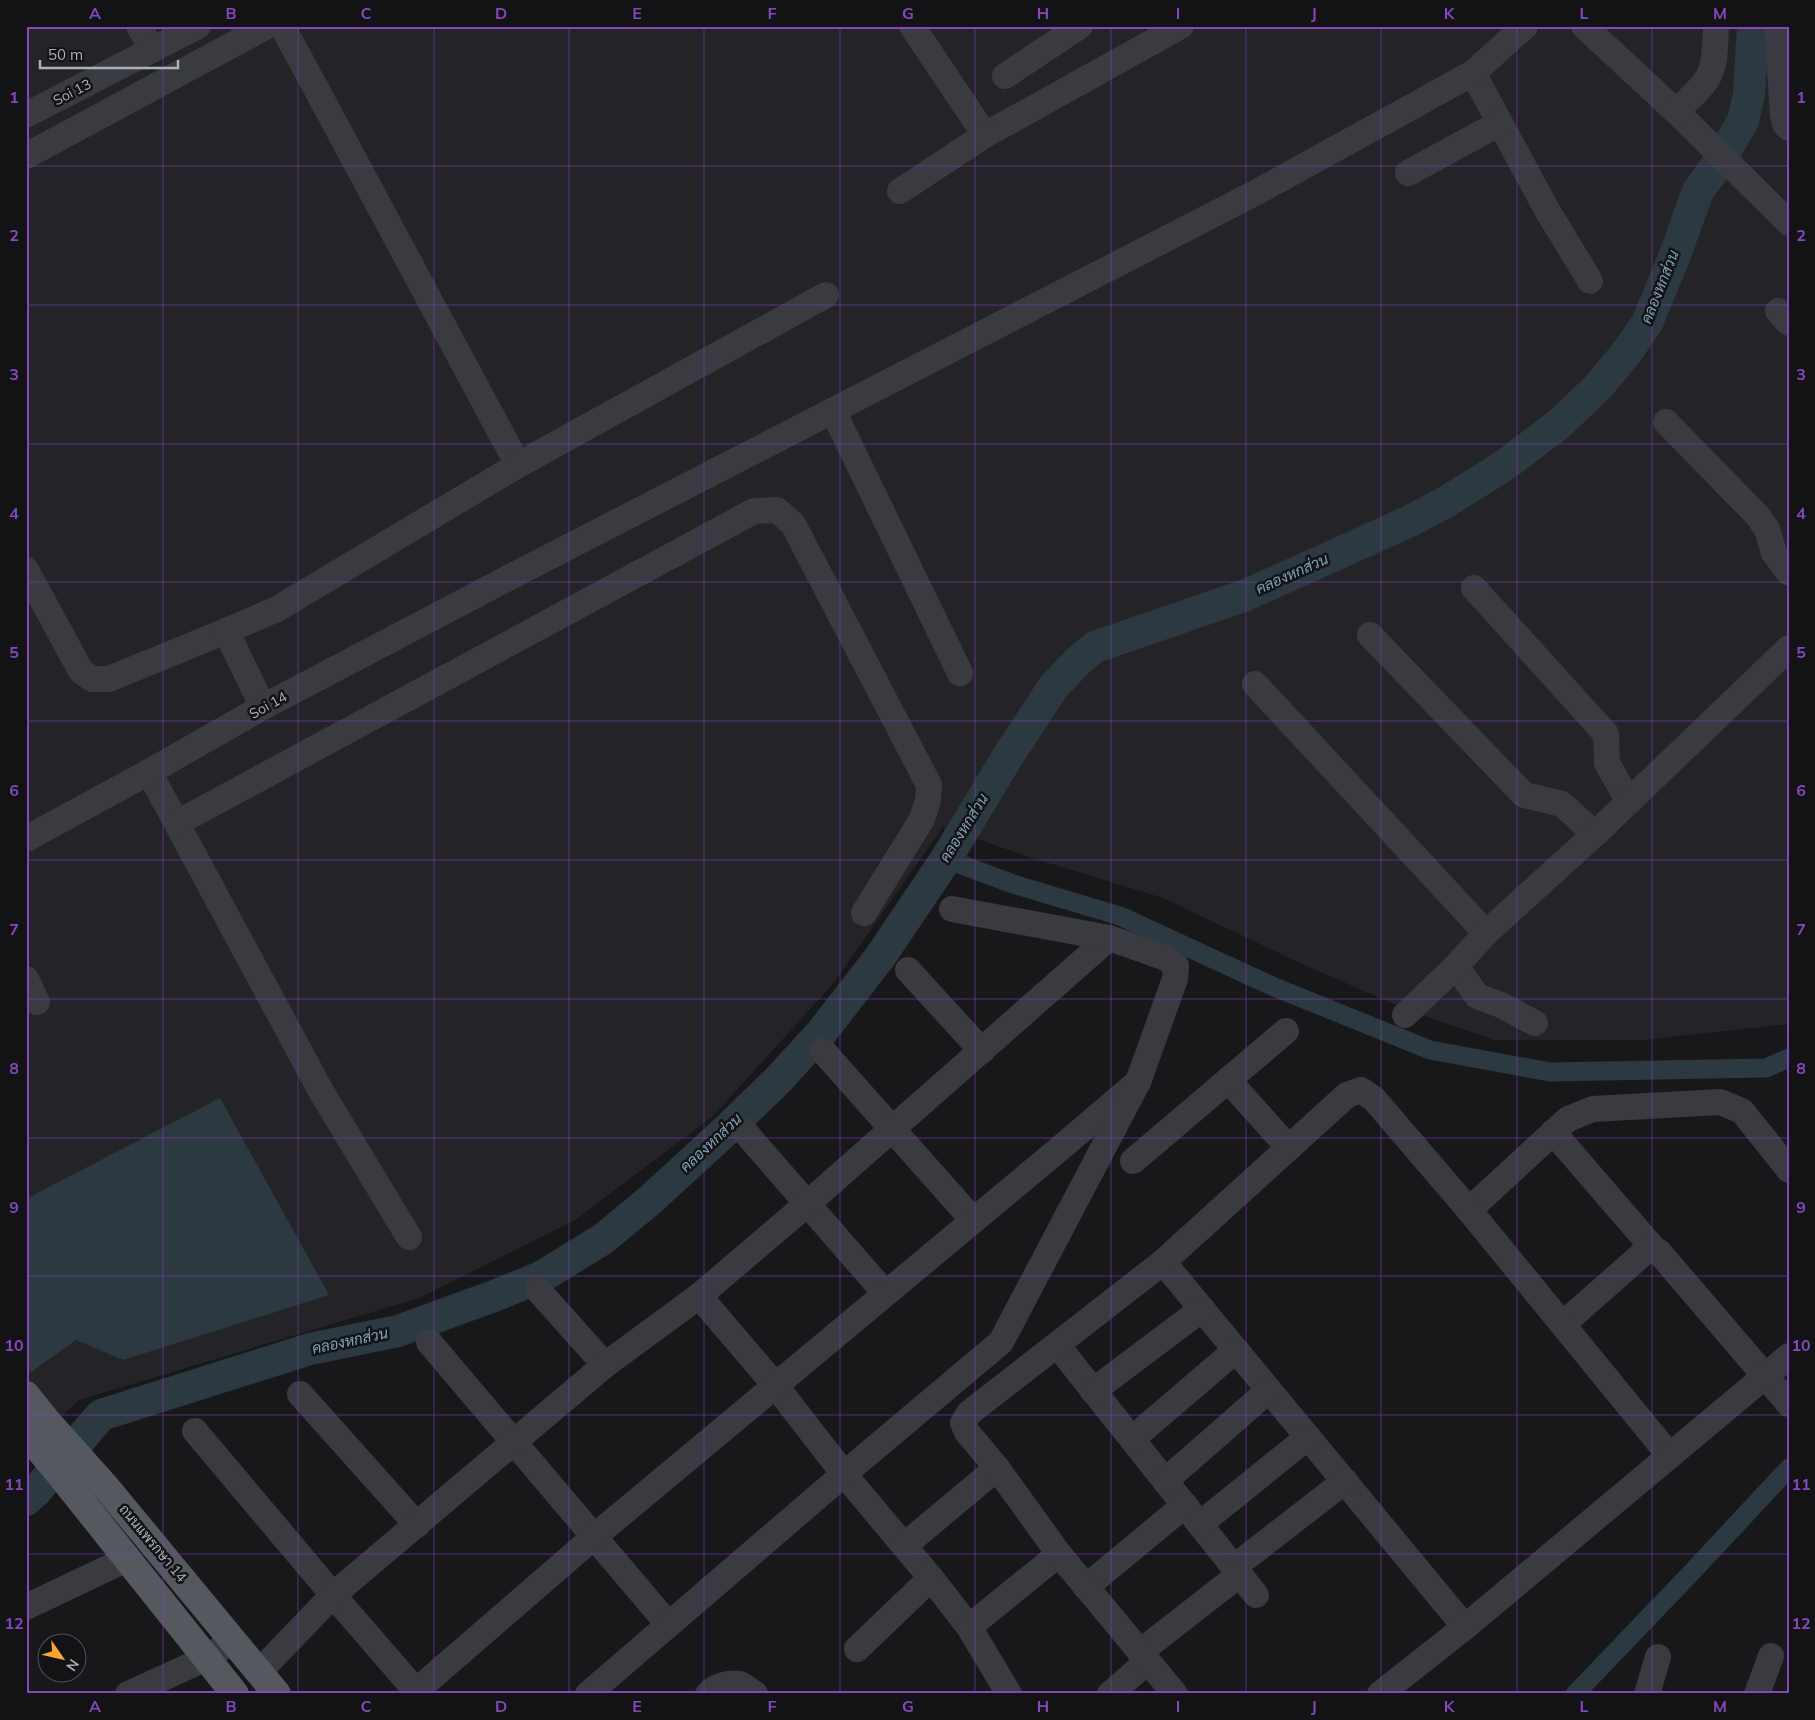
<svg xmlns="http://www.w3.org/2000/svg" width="1815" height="1720" viewBox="0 0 1815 1720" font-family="Mulish,Sarabun,sans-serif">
	<rect width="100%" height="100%" fill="#18181b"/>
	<polygon fill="#242428" points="26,26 1789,26 1789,1024 1643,1040 1494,1040 1408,1010 1371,994 1304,965 1163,898 1029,857 943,827 832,985 713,1116 575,1220 419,1298 79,1400 26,1450"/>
	<polygon fill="#2d3940" points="220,1098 329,1295 123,1360 76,1340 28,1374 26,1372 26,1199"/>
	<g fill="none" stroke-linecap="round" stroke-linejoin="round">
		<g stroke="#2d3940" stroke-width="19">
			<polyline points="946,859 1013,884 1120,916 1272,986 1430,1050 1550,1072 1766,1068 1789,1058"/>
			<polyline points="1575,1694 1692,1572 1789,1468"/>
		</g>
		<polyline stroke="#2d3940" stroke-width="32" points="26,1500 36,1491 101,1415 310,1349 398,1331 494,1296 541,1277 603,1239 649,1201 721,1135 777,1081 821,1033 880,957 946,859 1008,756 1054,686 1079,660 1095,647 1246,595 1408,522 1446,502 1505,465 1559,424 1598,387 1627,352 1647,323 1673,260 1698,191 1717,165 1743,121 1749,94 1753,26"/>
		<g stroke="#393b40" stroke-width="26">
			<polyline points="139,26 152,50"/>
			<polyline points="282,26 304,66 518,465"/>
			<polyline points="912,26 985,135 1181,26"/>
			<polyline points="1584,26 1684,119 1789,223"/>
			<polyline points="1777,26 1783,115 1785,124 1789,128"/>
			<polyline points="1473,73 1547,210 1590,281"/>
			<polyline points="1005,76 1080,26"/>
			<path d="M1676 111C1686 102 1705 86 1710 73 1716 59 1715 42 1716 26"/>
			<polyline points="26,115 198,26"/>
			<polyline points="26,156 267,26"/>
			<polyline points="1408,173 1500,123"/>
			<polyline points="900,191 985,135"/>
			<polyline points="1778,311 1789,323"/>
			<polyline points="833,411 960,673"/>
			<polyline points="1666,422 1757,515 1767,529 1774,553 1789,573"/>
			<polyline points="26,570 81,671 92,679 109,679 226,631"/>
			<polyline points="1474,588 1606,734 1607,763 1629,802"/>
			<polyline points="1370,635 1524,795 1562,804 1595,834"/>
			<polyline points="1255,684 1486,933"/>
			<polyline points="263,707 226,631 277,609 518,465 826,295"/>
			<polyline points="149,772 322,1093 409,1237"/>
			<polyline points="177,823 754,511 777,510 793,524 929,785 928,800 922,819 864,913"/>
			<polyline points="26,839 149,772 263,707 512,576 1257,192 1473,73 1525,26"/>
			<polyline points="1456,966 1477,996 1501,1005 1535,1023"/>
			<polyline points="908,970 982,1051"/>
			<polyline points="26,979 37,1002"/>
			<polyline points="1405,1015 1456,966 1486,933 1595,834 1789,648"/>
			<polyline points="823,1051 973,1220"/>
			<polyline points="1228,1080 1288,1147"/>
			<polyline points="744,1131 885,1293"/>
			<polyline points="1553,1132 1653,1248"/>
			<polyline points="1133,1161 1286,1031"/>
			<polyline points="1469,1210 1568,1119 1593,1109 1720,1102 1742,1111 1789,1170"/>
			<polyline points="1163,1262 1465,1627"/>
			<polyline points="538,1290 605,1365"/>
			<polyline points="699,1296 775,1385 844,1474 931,1578 969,1627 1009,1694"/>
			<polyline points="1563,1324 1647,1250 1653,1248 1659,1252 1789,1404"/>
			<polyline points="429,1342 668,1624"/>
			<polyline points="1057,1345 1256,1595"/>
			<polyline points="1093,1391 1202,1309"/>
			<polyline points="300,1394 417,1525"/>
			<polyline points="195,1431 333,1595 416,1691 595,1536 1058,1150 1138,1082"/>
			<polyline points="1132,1439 1236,1350"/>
			<polyline points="1165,1481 1269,1390"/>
			<polyline points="1200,1524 1308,1437"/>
			<polyline points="905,1545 997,1468"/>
			<polyline points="1234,1567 1345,1481"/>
			<polyline points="1086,1587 1185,1505"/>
			<polyline points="26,1607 127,1559"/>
			<polyline points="969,1627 1059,1554"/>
			<polyline points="857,1649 931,1578"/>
			<polyline points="1140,1652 1240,1574"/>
			<polyline points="259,1672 333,1595 605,1365 699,1296 807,1204 1109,938"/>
			<polyline points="128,1694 207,1658 233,1640"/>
			<polyline points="588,1694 844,1474 1001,1342 1138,1082 1175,979 1176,966 1166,958 1109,938 952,909"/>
			<path d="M708 1694C715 1686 730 1682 740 1684 745 1686 750 1691 755 1694"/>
			<polyline points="1110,1694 1148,1661"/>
			<polyline points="1175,1694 1059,1554 997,1468 967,1432 963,1423 969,1413 1163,1262 1347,1095 1361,1090 1374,1099 1469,1210 1670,1456"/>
			<polyline points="1380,1694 1465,1627 1789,1356"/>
			<polyline points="1647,1694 1658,1657"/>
			<polyline points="1757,1694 1771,1656"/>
		</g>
		<g stroke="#55585f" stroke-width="28">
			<polyline points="26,1395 46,1420 105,1486 277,1694"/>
			<polyline points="26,1434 58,1472 235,1694"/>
		</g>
	</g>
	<path fill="none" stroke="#8447be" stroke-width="1" stroke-opacity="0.55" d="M163 26V1694M298 26V1694M434 26V1694M569 26V1694M704 26V1694M840 26V1694M975 26V1694M1111 26V1694M1246 26V1694M1381 26V1694M1517 26V1694M1652 26V1694M26 166H1789M26 305H1789M26 444H1789M26 582H1789M26 721H1789M26 860H1789M26 999H1789M26 1138H1789M26 1276H1789M26 1415H1789M26 1554H1789"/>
	<g text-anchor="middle" stroke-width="5" stroke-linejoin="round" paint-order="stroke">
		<g font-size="14" fill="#aab1bb" stroke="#131316">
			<text transform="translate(72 92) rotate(-27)" y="5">Soi 13</text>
			<text transform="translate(268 705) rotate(-29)" y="5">Soi 14</text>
			<text transform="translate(153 1543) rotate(50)" y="5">ถนนแพรกษา 14</text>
		</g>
		<g font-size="15" font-style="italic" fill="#7fa2b7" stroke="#131316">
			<text transform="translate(1660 287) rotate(-68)" y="5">คลองหกส่วน</text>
			<text transform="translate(1292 574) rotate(-24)" y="5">คลองหกส่วน</text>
			<text transform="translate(964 828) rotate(-58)" y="5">คลองหกส่วน</text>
			<text transform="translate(711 1143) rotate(-43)" y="5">คลองหกส่วน</text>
			<text transform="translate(350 1341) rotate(-12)" y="5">คลองหกส่วน</text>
		</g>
	</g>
	<rect width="1815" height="1720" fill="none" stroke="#131316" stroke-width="55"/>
	<g transform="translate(62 1658) rotate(124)"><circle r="24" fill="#131316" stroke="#4f5258"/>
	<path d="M0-4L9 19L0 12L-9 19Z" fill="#fca52f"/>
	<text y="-8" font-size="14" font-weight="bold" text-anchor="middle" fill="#aab1bb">N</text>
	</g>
	<path d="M40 60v8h138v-8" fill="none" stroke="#aab1bb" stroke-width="2.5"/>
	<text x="48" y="60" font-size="15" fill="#aab1bb" stroke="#131316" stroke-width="4" paint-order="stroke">50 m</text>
	<rect x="28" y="28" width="1760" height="1664" fill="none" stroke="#8447be" stroke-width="2"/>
	<g font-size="16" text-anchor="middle" font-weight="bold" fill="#8447be">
		<text x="95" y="19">A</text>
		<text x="231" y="19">B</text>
		<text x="366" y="19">C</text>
		<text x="501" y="19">D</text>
		<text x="637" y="19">E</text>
		<text x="772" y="19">F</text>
		<text x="908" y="19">G</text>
		<text x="1043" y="19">H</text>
		<text x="1178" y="19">I</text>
		<text x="1314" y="19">J</text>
		<text x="1449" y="19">K</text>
		<text x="1584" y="19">L</text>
		<text x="1720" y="19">M</text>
		<text x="14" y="103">1</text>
		<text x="1801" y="103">1</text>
		<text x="14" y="241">2</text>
		<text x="1801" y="241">2</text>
		<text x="14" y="380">3</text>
		<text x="1801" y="380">3</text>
		<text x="14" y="519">4</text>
		<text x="1801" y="519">4</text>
		<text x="14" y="658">5</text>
		<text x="1801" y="658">5</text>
		<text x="14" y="796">6</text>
		<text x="1801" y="796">6</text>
		<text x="14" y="935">7</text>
		<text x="1801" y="935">7</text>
		<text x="14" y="1074">8</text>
		<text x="1801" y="1074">8</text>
		<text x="14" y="1213">9</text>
		<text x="1801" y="1213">9</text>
		<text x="14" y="1351">10</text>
		<text x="1801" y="1351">10</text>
		<text x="14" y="1490">11</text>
		<text x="1801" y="1490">11</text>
		<text x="14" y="1629">12</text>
		<text x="1801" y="1629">12</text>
		<text x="95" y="1712">A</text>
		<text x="231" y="1712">B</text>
		<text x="366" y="1712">C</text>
		<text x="501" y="1712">D</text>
		<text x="637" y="1712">E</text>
		<text x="772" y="1712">F</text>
		<text x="908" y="1712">G</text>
		<text x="1043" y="1712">H</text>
		<text x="1178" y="1712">I</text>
		<text x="1314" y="1712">J</text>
		<text x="1449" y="1712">K</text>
		<text x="1584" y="1712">L</text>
		<text x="1720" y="1712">M</text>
	</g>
</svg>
